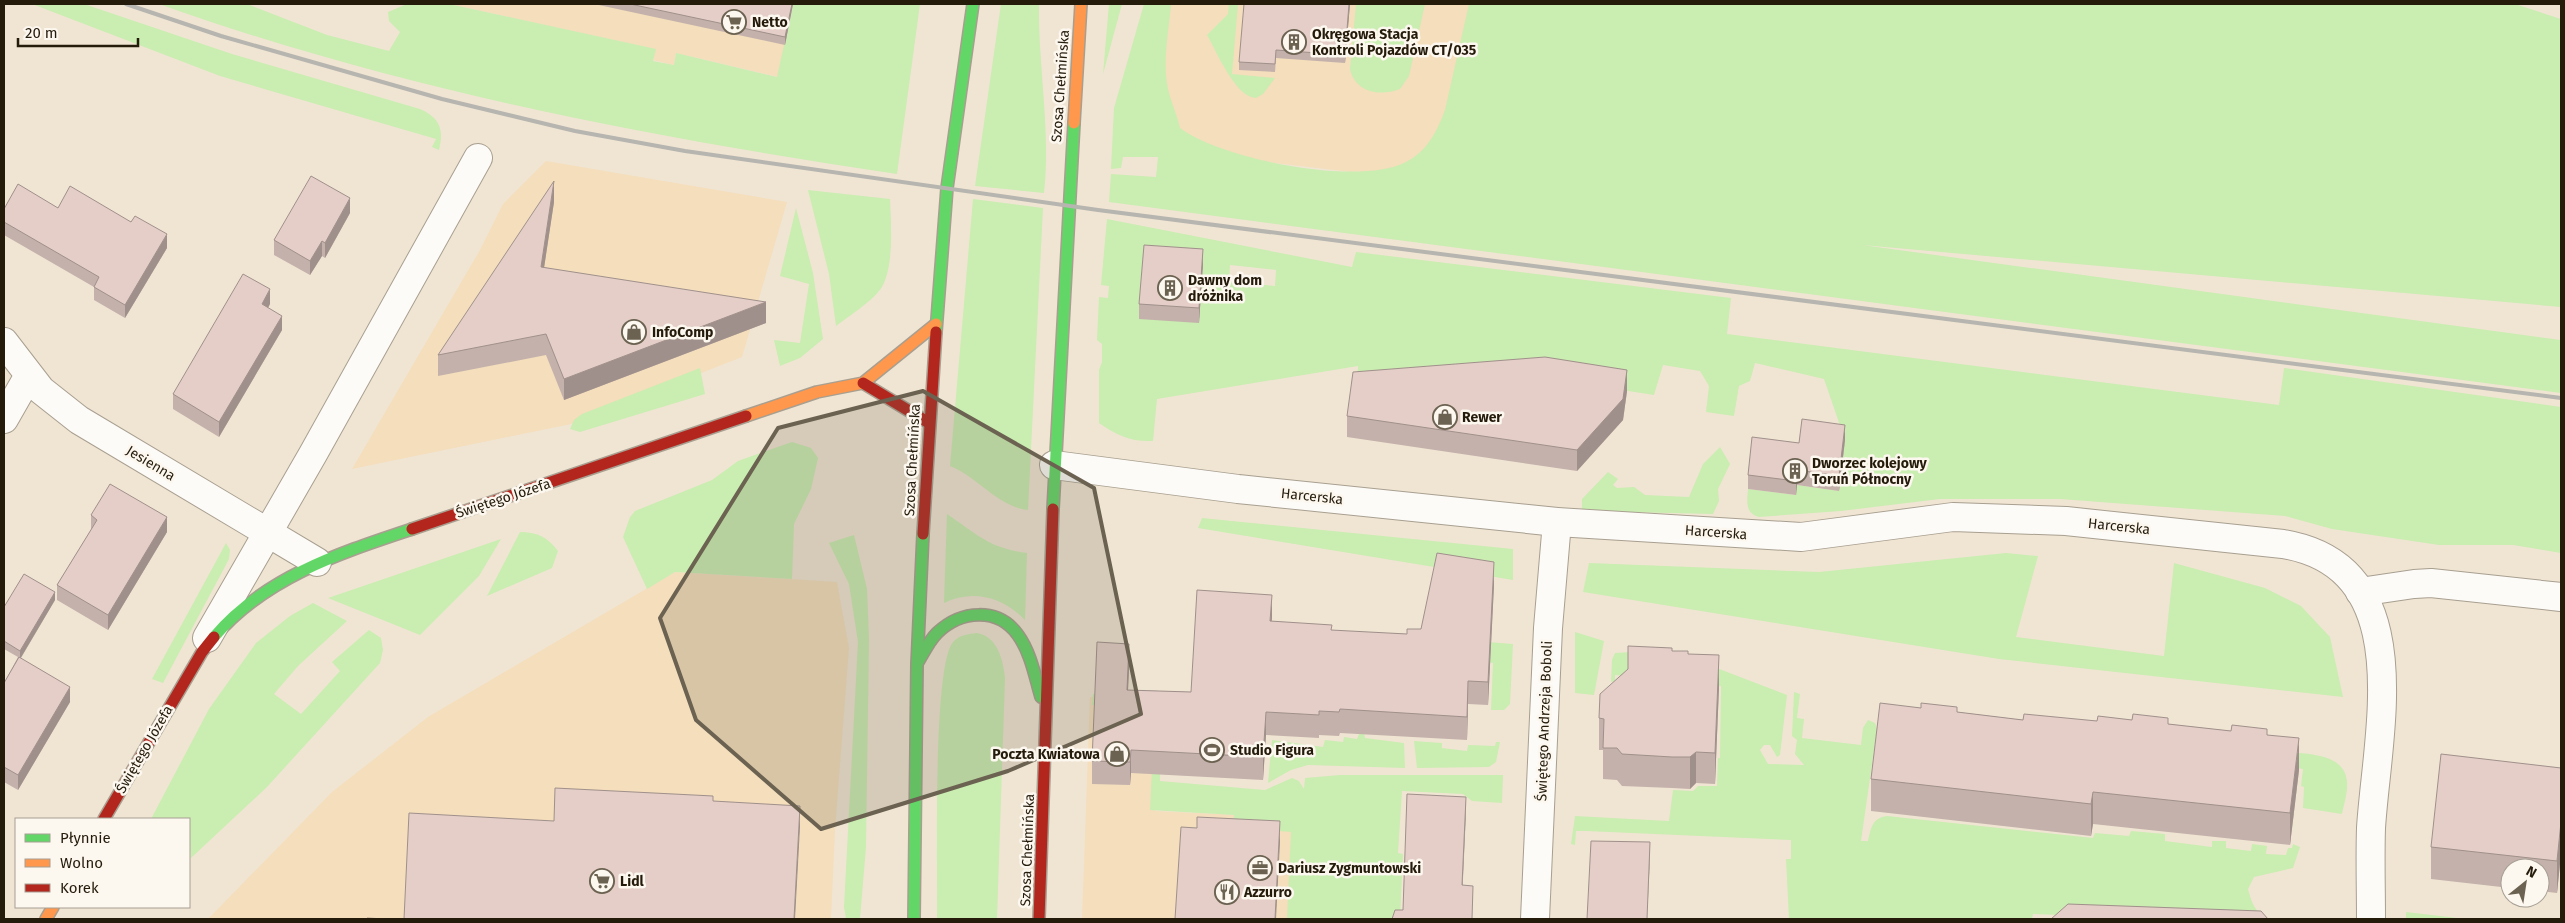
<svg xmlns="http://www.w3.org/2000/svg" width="2565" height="923" viewBox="0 0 2565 923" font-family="'Fira Sans',sans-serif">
	<rect width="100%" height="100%" fill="#f0e5d3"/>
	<g fill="#f4debc">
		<polygon points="449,4 793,4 778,77 676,53 674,65 653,60 655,49"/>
		<polygon points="1166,4 1477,4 1437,182 1154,149"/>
		<polygon points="546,161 787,202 742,357 571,424 352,469 480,250 503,204"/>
		<polygon points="675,572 837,582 849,648 835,830 831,919 208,919 332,792 428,717"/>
		<polygon points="1090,697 1159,699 1155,811 1303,818 1297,919 1082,919"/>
	</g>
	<g fill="#caedb1" fill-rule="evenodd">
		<path d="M32 4H84L232 54 420 109C440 118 444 129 439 150L432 147 436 139 220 76Z"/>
		<path d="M159 4H247L327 35 389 51 400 32 389 21 388 12 407 4H449L656 49 653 61 674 65 676 53 777 77 793 4H920L897 174C647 137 397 89 159 4Z"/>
		<path d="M1001 4H1039C1038 67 1051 130 1044 193L975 186Z"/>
		<polygon points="1109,4 1122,4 1103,74"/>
		<path d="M1144 4H1171C1169 29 1163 58 1167 83 1169 99 1177 113 1180 128 1221 159 1356 186 1404 163 1426 153 1437 132 1445 110L1469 4H2515L2561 19V307L1862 245 2561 340V393L1109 202 1111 174 1156 177 1158 157H1123L1121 168 1111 169 1114 108Z"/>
		<path d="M1229 4H1238L1232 74 1275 78 1263 94 1256 98C1235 97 1217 52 1207 35L1228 14Z"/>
		<path d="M1356 4H1425L1409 76 1400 89C1379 97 1355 92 1350 69Z"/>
		<path d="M808 190 890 199C891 223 894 263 883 285 876 299 849 316 836 326L829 274Z"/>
		<path d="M973 199 1043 208 1028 510C998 507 978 477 950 466Z"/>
		<polygon points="796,208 813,273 823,339 800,358 780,366 774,340 800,343 809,284 780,276"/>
		<path d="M1107 219 1352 267 1356 252 1731 298 1727 334 2279 405 2284 368 2561 407V553L2513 545H2439L2332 529 2285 516 2060 499H1940L1841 511 1759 517C1745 513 1747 502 1748 489L1795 495 1797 485 1839 491 1845 440 1824 379 1755 363 1750 381 1739 386 1734 416 1706 412 1709 386 1700 371 1663 365 1654 395 1545 378 1357 392 1358 366 1157 399 1153 441C1131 442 1118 436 1099 423V370L1102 362V344L1097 340 1099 297 1108 298 1109 286 1101 285ZM1230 265 1276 270 1275 286 1229 281Z"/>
		<polygon points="700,368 705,394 580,432 570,429 574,420 582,414"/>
		<polygon points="792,442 811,448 818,458 811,489 794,524 792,579 675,572 647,589 623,537 630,517 635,511 712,480 738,461"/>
		<polygon points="1720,447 1730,464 1718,489 1719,501 1713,514 1585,511 1582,509 1582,499 1608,472 1618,479 1613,485 1617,488 1634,487 1645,495 1689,497 1703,464"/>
		<path d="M947 514C978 535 989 548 1027 553L1025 620C1003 597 973 589 944 603Z"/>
		<polygon points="1202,518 1513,549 1513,580 1198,528"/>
		<path d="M520 532C536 532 548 537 558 551L552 568 487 596Z"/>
		<polygon points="854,535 867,589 869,639 866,847 860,919 846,919 844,907 858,642 849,584 829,543"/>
		<polygon points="501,539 479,576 420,635 328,598"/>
		<polygon points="226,543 230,550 229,559 163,683 152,679"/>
		<polygon points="2006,553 2038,556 2016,637 2164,656 2174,563 2265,588 2301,606 2330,637 2343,697 1999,659 1583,592 1589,563 1819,572"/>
		<polygon points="313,603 347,621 298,666 274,694 301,714 340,671 332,662 369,630 381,638 383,650 380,663 267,787 191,858 189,819 151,819 209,709 256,643 290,616"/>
		<polygon points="1575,632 1604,641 1594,695 1575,693"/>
		<path d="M977 633C998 637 1003 660 1005 678L997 919H937C938 876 932 667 953 642 959 635 969 634 977 633Z"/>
		<polygon points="1488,642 1513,644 1510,704 1504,710 1491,710 1493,663 1486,662"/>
		<path d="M1632 652 1714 667 1787 695 1780 755 1777 757 1770 745H1764L1760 750 1768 764 1804 765 1795 754 1797 740 1792 736 1794 692 1800 694 1797 718 1804 719 1802 738 1861 745 1863 728 1868 720 1875 723 1877 729 1861 841H1868C1871 828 1872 818 1887 816L2093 838 2095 833 2129 836 2131 831 2165 834V841L2212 847V841H2226V848L2251 851 2252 844 2267 846 2266 854 2286 855 2288 848H2292L2293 844 2300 847 2293 868 2254 877 2248 889C2252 904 2255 912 2269 919H2170L2033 914 2032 919H1789L1786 859H1791V840L1586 831H1576L1575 845 1571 844 1575 816 1669 821 1673 790 1693 791 1698 786H1717L1718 758H1720L1721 686 1615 675V681L1611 682 1612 660 1615 653Z"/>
		<polygon points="1093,694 1162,698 1160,781 1265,790 1292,778 1299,781 1304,789 1305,778 1340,775 1503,775 1502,803 1472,801 1463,794 1402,791 1398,853 1403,854 1400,919 1287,919 1291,832 1233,827 1234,815 1150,810 1155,707 1092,705"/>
		<polygon points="1364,733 1365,738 1404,743 1405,768 1308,765 1291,770 1268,783 1272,740 1323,747 1325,740 1343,742 1344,737 1357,739 1359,734"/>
		<polygon points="1414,741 1442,743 1442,748 1467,751 1468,745 1495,746 1496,742 1500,742 1496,762 1489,767 1417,768"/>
		<path d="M2286 752C2307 754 2345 753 2347 782 2348 792 2344 804 2342 814L2303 808 2304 787 2301 786 2303 769 2285 766Z"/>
		<polygon points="2406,912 2466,919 2406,919"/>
	</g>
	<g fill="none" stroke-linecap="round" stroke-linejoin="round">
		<defs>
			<g id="street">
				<polyline points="4,342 41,390 79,420 317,562"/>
				<polyline points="4,419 28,377"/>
				<path d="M1054 465 1238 489 1557 522 1801 537 1953 517 2066 521 2283 544C2420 567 2377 731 2371 828 2370 858 2371 889 2371 919"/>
				<polyline points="2360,592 2414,584 2431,583 2561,597"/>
				<polyline points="207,638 313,454 478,158"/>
				<polyline points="1535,919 1548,628 1557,522"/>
			</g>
			<g id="fast">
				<polyline points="936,332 947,188 973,4"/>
				<polyline points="1053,509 1074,123"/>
				<path d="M214 637C265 577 340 553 412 529"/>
				<path d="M918 662C924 652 929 641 937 633 961 610 998 607 1018 635 1031 653 1035 677 1041 697"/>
				<polyline points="914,919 917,664 923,534"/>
			</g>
			<g id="slow">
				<polyline points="1074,123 1081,4"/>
				<polyline points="746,416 817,392 863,383 936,324"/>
				<polyline points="46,919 53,907"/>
			</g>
			<g id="jam">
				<polyline points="863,383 929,423"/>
				<polyline points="412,529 746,416"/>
				<polyline points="923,534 936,332"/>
				<polyline points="104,819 202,652 214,637"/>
				<polyline points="1039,919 1053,509"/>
			</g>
		</defs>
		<use href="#street" stroke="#a89f90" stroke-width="30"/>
		<use href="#fast" stroke="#a89f90" stroke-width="14"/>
		<use href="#slow" stroke="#a89f90" stroke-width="14"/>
		<use href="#jam" stroke="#a89f90" stroke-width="14"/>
		<use href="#street" stroke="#fdfbf8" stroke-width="28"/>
		<use href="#fast" stroke="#63d668" stroke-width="11"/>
		<use href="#slow" stroke="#ff974d" stroke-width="11"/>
		<use href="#jam" stroke="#b3261e" stroke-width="11"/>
		<polyline stroke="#b7b5af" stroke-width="4" points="126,4 221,36 442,99 575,131 685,151 1098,210 2561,398"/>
	</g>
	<g fill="#c4b1ab">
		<polygon points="594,4 793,4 785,45"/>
		<polygon points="1350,4 1345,63 1276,58 1275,72 1239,70 1239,62"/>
		<polygon points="554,202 544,267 766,323 564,400 546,355 438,376 438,355"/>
		<polygon points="58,208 167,248 125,318 94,300 94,287 4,235 4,209"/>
		<polygon points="350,213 325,258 322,256 310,275 274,255 274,240"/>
		<polygon points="1203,264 1199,323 1139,319 1139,304"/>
		<polygon points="270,304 268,308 282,330 219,437 173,409 173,394"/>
		<polygon points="1627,391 1623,420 1577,471 1347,437 1347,416"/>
		<polygon points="1845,440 1839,491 1797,485 1796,495 1748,489 1748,475 1799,443"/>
		<polygon points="91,515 167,532 108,630 57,600 57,585 91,530"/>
		<polygon points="1494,585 1488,705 1468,704 1467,740 1340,733 1339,736 1319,735 1319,738 1266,735 1263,780 1131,773 1130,785 1092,784 1092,761 1129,667 1128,690 1191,692 1272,621 1332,631 1407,634 1421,629"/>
		<polygon points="55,600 21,658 70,702 18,790 4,782 4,683 18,657 4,649 4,607"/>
		<polygon points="1672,651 1688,654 1719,687 1715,784 1696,783 1690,789 1672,788 1622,786 1617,780 1603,779 1603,750 1599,750 1599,718"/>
		<polygon points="1957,712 2023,720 2097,721 2168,724 2267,735 2299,770 2290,845 2093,824 2091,836 1871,811 1871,779"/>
		<polygon points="2561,768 2561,854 2557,893 2540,891 2540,868 2510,868 2510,888 2431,879 2431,847"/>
	</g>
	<g fill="#a0908b">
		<polygon points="792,4 793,4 785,45 785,37"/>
		<polygon points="1349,4 1350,4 1345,63 1345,55"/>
		<polygon points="554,181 554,202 541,288 541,267"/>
		<polygon points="350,198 350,213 325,258 325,243"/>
		<polygon points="167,234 167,248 125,318 125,305"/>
		<polygon points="322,241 322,256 310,275 310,261"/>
		<polygon points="1203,249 1203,264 1199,323 1199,308"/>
		<polygon points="270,289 270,304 262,319 262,304"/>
		<polygon points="766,302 766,323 564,400 564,379"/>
		<polygon points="282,316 282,330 219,437 219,422"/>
		<polygon points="1627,370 1627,391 1623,420 1577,471 1577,450"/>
		<polygon points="1845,425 1845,440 1839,491 1839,476"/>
		<polygon points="1797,470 1797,485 1796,495 1796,481"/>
		<polygon points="167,517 167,532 108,630 108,615"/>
		<polygon points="1494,562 1494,585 1488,705 1488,682"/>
		<polygon points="55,592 55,600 20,659 20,651"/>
		<polygon points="1272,595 1272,618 1270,645 1270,621"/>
		<polygon points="1129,644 1129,667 1127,713 1127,690"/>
		<polygon points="1719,655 1719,687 1715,784 1715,753"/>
		<polygon points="1468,681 1468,704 1467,740 1467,717"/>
		<polygon points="70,687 70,702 18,790 18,775"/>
		<polygon points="1266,712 1266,735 1263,780 1263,757"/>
		<polygon points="2299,738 2299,770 2290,845 2290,813"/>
		<polygon points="1131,750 1131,773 1130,785 1130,762"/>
		<polygon points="1696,752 1696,783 1690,789 1690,757"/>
		<polygon points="2093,792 2093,824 2091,836 2091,804"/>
		<polygon points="1466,797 1466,812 1462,900 1462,885"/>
		<polygon points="800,806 800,827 795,919 794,919"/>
		<polygon points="1280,821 1280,842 1276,919 1275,919"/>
		<polygon points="2561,822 2561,854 2557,893 2557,861"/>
		<polygon points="1650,842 1650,857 1647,919"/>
	</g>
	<g fill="#e4cec7" stroke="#a0908b">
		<polygon points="630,4 792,4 785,37"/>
		<polygon points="1244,4 1349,4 1345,55 1276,50 1275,64 1239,62"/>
		<polygon points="311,176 350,198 325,243 322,241 310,261 274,240"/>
		<polygon points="554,181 541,267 766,302 564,379 546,334 438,355"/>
		<polygon points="18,184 58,208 70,186 131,222 135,216 167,234 125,305 94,287 99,277 4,222 4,209"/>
		<polygon points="1144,245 1203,249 1199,308 1139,304"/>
		<polygon points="243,274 270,289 262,304 282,316 219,422 173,394"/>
		<polygon points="1545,357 1627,370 1623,399 1577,450 1347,416 1353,372"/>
		<polygon points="1802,419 1845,425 1839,476 1797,470 1796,481 1748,475 1752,437 1799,443"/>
		<polygon points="110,484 167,517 108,615 57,585 97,520 91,515"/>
		<polygon points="1437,553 1494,562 1488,682 1468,681 1467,717 1340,709 1339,712 1319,711 1319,715 1266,712 1263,757 1131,750 1130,762 1092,761 1097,642 1129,644 1127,690 1191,692 1197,590 1272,595 1270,621 1332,625 1331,630 1407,634 1407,629 1421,629"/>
		<polygon points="24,574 55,592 20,651 4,641 4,607"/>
		<polygon points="1628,646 1672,648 1672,651 1688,651 1688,654 1719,655 1715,753 1696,752 1690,757 1672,757 1622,754 1617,748 1603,748 1604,719 1599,718 1600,694 1628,669"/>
		<polygon points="19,657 70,687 18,775 4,767 4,683"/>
		<polygon points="1880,703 1921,708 1921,703 1957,707 1957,712 2023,720 2024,714 2097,721 2098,716 2132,720 2133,714 2168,718 2168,724 2231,731 2232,725 2267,729 2267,735 2299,738 2290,813 2093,792 2091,804 1871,779"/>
		<polygon points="2441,754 2561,768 2561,822 2557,861 2431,847"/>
		<polygon points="555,788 713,796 713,801 800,806 794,919 404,919 409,813 554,821"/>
		<polygon points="1407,794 1466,797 1462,885 1473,886 1472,919 1392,919 1395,910 1403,910"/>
		<polygon points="1197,817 1280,821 1275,919 1175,919 1181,827 1197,828"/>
		<polygon points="1591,841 1650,842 1647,919 1587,919"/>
		<polygon points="2068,904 2261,911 2268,919 2051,919"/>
		<polygon points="367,918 385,919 367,919"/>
	</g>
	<path fill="#6b6251" fill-opacity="0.2" stroke="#6b6251" stroke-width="4" stroke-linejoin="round" d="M923 391 1094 488 1141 714 1008 771 821 829 696 720 660 618 778 428Z"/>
	<defs>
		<symbol id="supermarket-ring" viewBox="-11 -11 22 22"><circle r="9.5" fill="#fcf7ef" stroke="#6b6251" stroke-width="1.5"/><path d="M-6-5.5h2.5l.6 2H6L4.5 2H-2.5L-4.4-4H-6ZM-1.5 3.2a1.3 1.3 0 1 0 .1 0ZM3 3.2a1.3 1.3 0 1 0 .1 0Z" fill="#6b6251"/></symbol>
		<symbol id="building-ring" viewBox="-11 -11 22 22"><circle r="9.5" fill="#fcf7ef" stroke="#6b6251" stroke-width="1.5"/><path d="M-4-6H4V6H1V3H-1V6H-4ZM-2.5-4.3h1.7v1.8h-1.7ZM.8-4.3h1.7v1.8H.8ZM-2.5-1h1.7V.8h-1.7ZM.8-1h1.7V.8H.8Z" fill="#6b6251"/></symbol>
		<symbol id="shop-ring" viewBox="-11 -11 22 22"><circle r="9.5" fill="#fcf7ef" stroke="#6b6251" stroke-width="1.5"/><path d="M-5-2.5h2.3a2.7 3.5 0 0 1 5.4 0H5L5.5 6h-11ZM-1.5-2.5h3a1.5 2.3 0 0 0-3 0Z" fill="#6b6251"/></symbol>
		<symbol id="stadium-ring" viewBox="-11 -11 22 22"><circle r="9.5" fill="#fcf7ef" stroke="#6b6251" stroke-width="1.5"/><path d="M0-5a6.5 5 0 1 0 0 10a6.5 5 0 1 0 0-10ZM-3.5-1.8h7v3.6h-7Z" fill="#6b6251"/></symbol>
		<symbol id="office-ring" viewBox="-11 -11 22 22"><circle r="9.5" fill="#fcf7ef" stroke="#6b6251" stroke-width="1.5"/><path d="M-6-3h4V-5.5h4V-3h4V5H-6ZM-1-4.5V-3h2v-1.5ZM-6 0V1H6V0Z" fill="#6b6251"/></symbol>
		<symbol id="restaurant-ring" viewBox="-11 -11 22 22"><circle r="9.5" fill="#fcf7ef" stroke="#6b6251" stroke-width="1.5"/><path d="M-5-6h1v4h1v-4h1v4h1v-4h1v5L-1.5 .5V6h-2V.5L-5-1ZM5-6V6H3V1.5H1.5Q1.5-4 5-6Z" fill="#6b6251"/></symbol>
	</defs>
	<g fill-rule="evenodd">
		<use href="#supermarket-ring" x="720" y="8" width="28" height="28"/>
		<use href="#building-ring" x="1280" y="28" width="28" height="28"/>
		<use href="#building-ring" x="1156" y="274" width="28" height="28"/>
		<use href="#shop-ring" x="620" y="318" width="28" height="28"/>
		<use href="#shop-ring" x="1431" y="403" width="28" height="28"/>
		<use href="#building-ring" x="1781" y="457" width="28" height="28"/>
		<use href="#stadium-ring" x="1198" y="736" width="28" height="28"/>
		<use href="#shop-ring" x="1103" y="740" width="28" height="28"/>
		<use href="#office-ring" x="1246" y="854" width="28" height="28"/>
		<use href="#supermarket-ring" x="588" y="867" width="28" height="28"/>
		<use href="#restaurant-ring" x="1213" y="878" width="28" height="28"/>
	</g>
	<g text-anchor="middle" stroke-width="5" stroke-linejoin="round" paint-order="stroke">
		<g font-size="14" font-weight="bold" fill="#241b0b" stroke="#fcf7ef" text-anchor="start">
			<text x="752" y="27">Netto</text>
			<text x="1312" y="39">Okręgowa Stacja<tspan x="1312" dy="16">Kontroli Pojazdów CT/035</tspan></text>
			<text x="1188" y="285">Dawny dom<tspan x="1188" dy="16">dróżnika</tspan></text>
			<text x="652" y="337">InfoComp</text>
			<text x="1462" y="422">Rewer</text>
			<text x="1812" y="468">Dworzec kolejowy<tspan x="1812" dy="16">Toruń Północny</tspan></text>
			<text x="1230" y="755">Studio Figura</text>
			<text x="1100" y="759" text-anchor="end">Poczta Kwiatowa</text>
			<text x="1278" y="873">Dariusz Zygmuntowski</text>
			<text x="620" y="886">Lidl</text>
			<text x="1244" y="897">Azzurro</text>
		</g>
		<g font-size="14" fill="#241b0b" stroke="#fcf7ef">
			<text transform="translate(1060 86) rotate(-86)" y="5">Szosa Chełmińska</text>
			<text transform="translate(912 460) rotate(-87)" y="5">Szosa Chełmińska</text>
			<text transform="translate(151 463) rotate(31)" y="5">Jesienna</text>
			<text transform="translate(1312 496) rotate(6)" y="5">Harcerska</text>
			<text transform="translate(503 498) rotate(-18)" y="5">Świętego Józefa</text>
			<text transform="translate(2119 526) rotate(6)" y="5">Harcerska</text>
			<text transform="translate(1716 532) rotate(4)" y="5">Harcerska</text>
			<text transform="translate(1544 721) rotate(-88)" y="5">Świętego Andrzeja Boboli</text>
			<text transform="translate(144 749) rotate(-60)" y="5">Świętego Józefa</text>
			<text transform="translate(1027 850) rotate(-88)" y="5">Szosa Chełmińska</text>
		</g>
	</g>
	<rect width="2565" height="923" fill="none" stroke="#241b0b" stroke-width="10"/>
	<rect x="15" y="818" width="175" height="90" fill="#fcf7ef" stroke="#a69f94"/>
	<rect x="25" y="834" width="25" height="8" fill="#63d668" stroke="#a69f94"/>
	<text x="60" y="843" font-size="15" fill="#241b0b">Płynnie</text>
	<rect x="25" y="859" width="25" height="8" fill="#ff974d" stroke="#a69f94"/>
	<text x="60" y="868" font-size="15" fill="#241b0b">Wolno</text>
	<rect x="25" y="884" width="25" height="8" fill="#b3261e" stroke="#a69f94"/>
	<text x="60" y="893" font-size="15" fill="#241b0b">Korek</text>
	<g transform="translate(2525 883) rotate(30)"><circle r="24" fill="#fcf7ef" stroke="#a69f94"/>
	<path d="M0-4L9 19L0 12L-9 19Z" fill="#6b6251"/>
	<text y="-8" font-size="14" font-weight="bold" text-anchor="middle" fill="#241b0b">N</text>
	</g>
	<path d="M18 38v8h120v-8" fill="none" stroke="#241b0b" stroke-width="2.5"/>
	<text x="25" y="38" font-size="15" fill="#241b0b" stroke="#fcf7ef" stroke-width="4" paint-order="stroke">20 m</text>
</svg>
